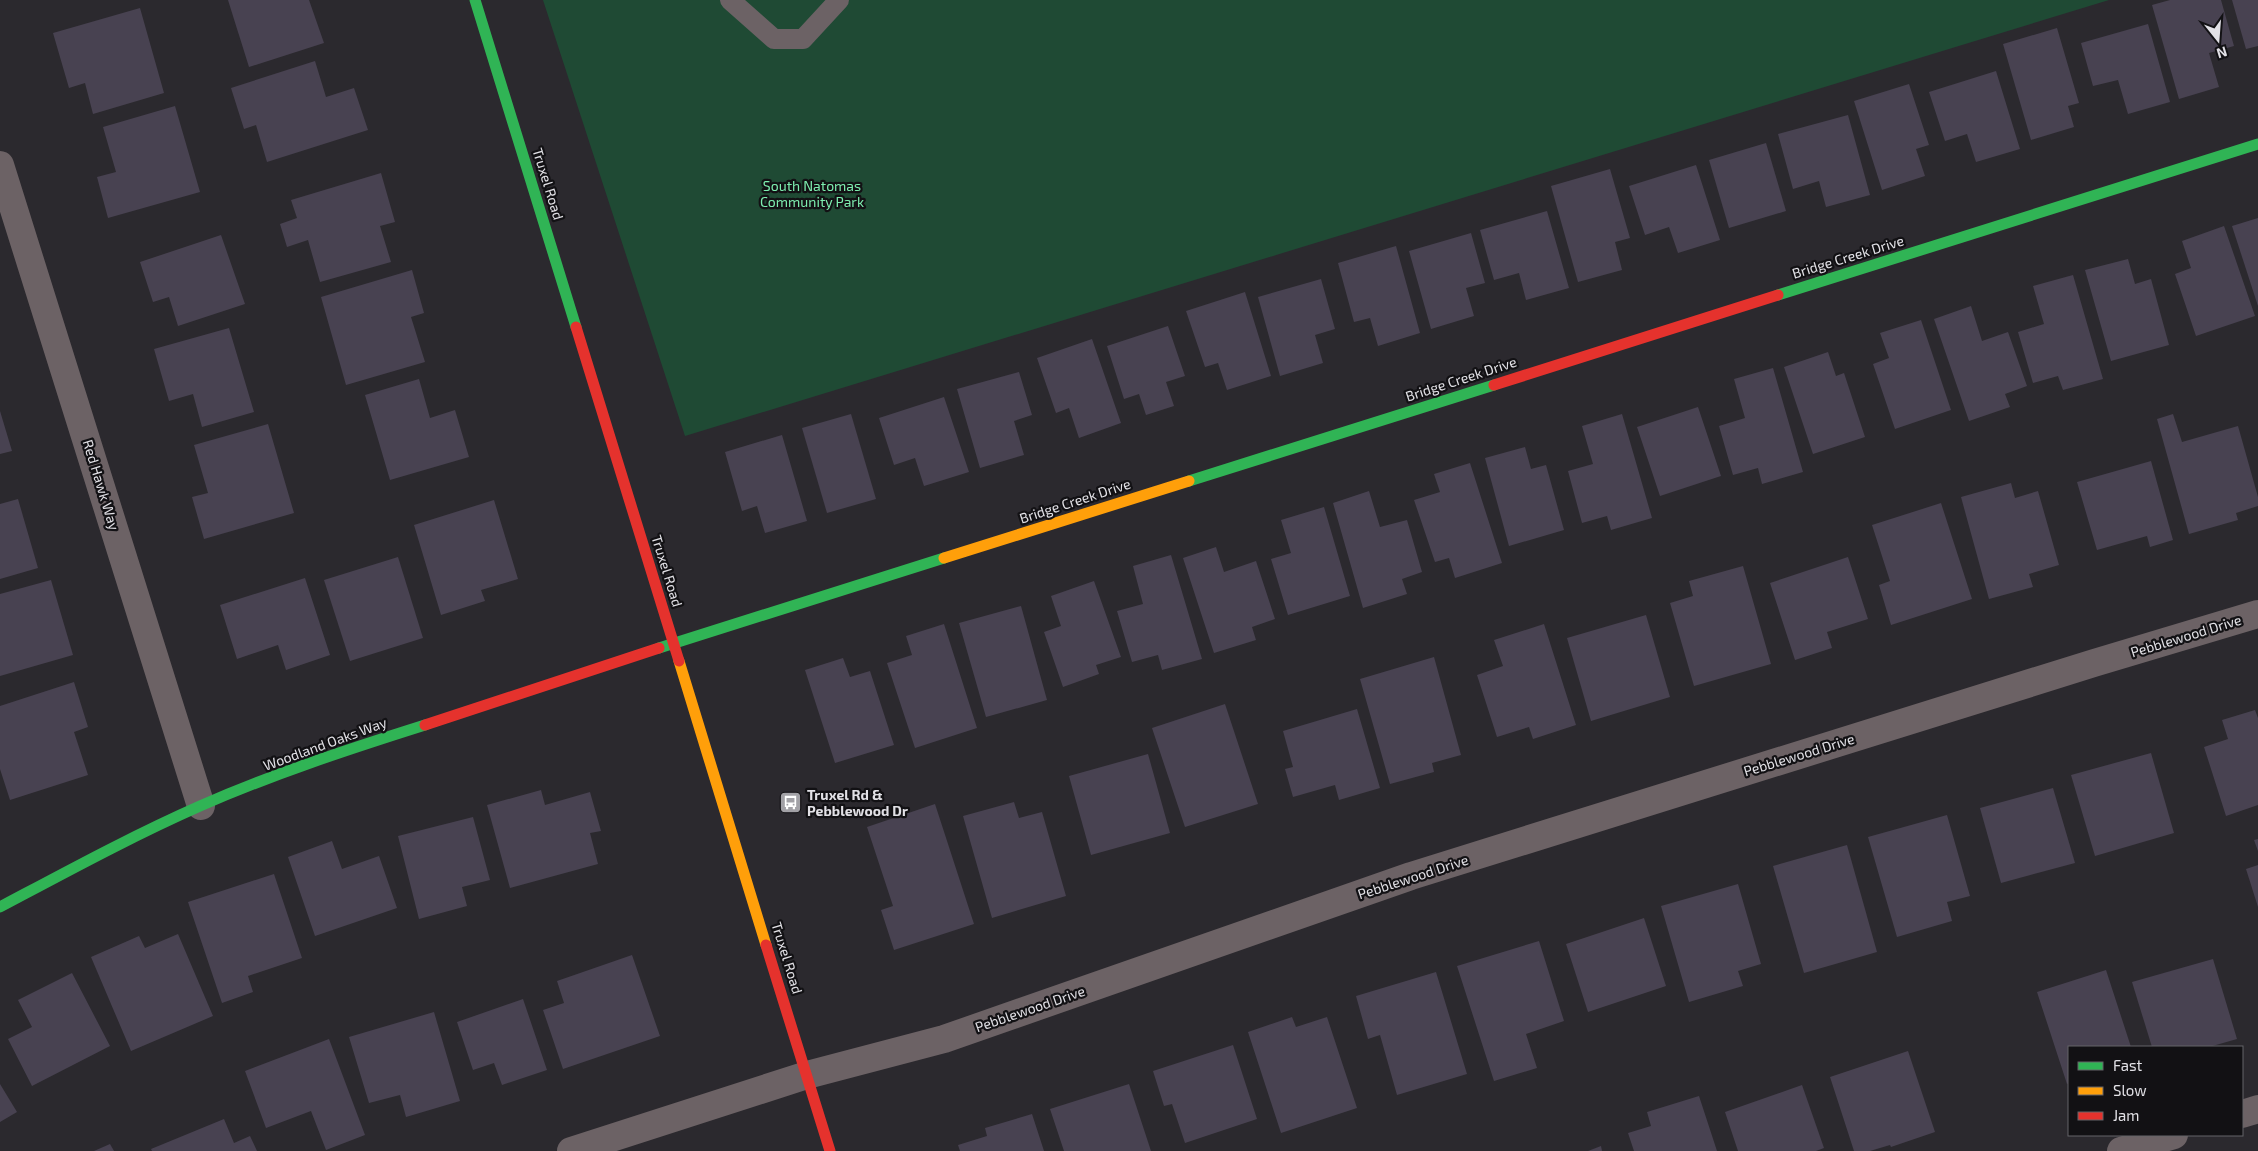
<svg xmlns="http://www.w3.org/2000/svg" width="2258" height="1151" viewBox="0 0 2258 1151" font-family="'Exo 2',sans-serif">
	<rect width="100%" height="100%" fill="#2b292e"/>
	<polygon fill="#1f4a34" points="543,0 2109,0 685,436"/>
	<g fill="#484251">
		<polygon points="228,0 309,0 324,43 249,67"/>
		<polygon points="2170,0 2221,0 2234,46 2209,53 2219,87 2179,99 2152,5"/>
		<polygon points="2232,0 2258,0 2258,46 2246,49"/>
		<polygon points="140,8 164,93 93,114 85,83 69,88 53,33"/>
		<polygon points="2148,24 2170,102 2128,114 2118,80 2093,86 2081,43"/>
		<polygon points="2057,28 2079,103 2068,106 2074,127 2031,140 2003,44"/>
		<polygon points="315,61 326,97 354,88 368,130 267,162 256,125 244,129 231,88"/>
		<polygon points="1996,71 2020,149 1976,162 1967,134 1945,141 1929,92"/>
		<polygon points="1909,84 1929,145 1916,149 1925,176 1882,190 1854,101"/>
		<polygon points="175,106 200,192 108,218 97,177 116,172 103,127"/>
		<polygon points="1848,115 1870,195 1826,207 1819,181 1793,189 1778,134"/>
		<polygon points="1766,143 1786,211 1729,228 1709,160"/>
		<polygon points="1696,165 1720,240 1678,253 1669,227 1645,235 1629,186"/>
		<polygon points="1610,169 1630,238 1615,242 1622,270 1578,282 1551,186"/>
		<polygon points="381,173 395,222 380,226 391,262 320,282 308,240 287,247 280,224 297,218 291,200"/>
		<polygon points="1547,211 1569,288 1526,300 1519,273 1494,280 1480,230"/>
		<polygon points="2258,218 2258,306 2232,226"/>
		<polygon points="2224,226 2255,316 2196,336 2175,274 2191,268 2182,241"/>
		<polygon points="1471,233 1485,283 1466,288 1474,316 1431,329 1409,251"/>
		<polygon points="221,235 245,304 178,326 169,297 153,302 140,262"/>
		<polygon points="1396,246 1420,333 1378,346 1370,318 1354,322 1338,263"/>
		<polygon points="2128,259 2135,284 2151,279 2169,345 2111,361 2085,270"/>
		<polygon points="412,270 424,313 411,317 425,362 346,385 321,297"/>
		<polygon points="2073,275 2103,379 2063,390 2058,376 2033,383 2018,332 2044,324 2033,286"/>
		<polygon points="1321,279 1335,329 1315,335 1323,363 1280,376 1258,297"/>
		<polygon points="1245,292 1271,376 1227,390 1218,363 1205,367 1186,311"/>
		<polygon points="1971,306 1982,341 2008,332 2027,386 2005,394 2010,407 1969,421 1934,319"/>
		<polygon points="1921,320 1951,410 1895,429 1873,364 1889,358 1880,333"/>
		<polygon points="1168,326 1185,376 1166,382 1174,406 1146,415 1139,394 1124,399 1107,346"/>
		<polygon points="229,328 254,412 202,427 193,394 169,401 154,349"/>
		<polygon points="1092,339 1121,423 1079,438 1069,408 1056,413 1037,358"/>
		<polygon points="1828,352 1836,376 1844,373 1865,437 1813,454 1784,367"/>
		<polygon points="1773,368 1803,472 1762,484 1758,468 1733,475 1719,426 1745,418 1734,379"/>
		<polygon points="1019,372 1032,415 1014,421 1024,455 980,468 957,389"/>
		<polygon points="419,379 430,418 455,410 469,457 390,480 365,395"/>
		<polygon points="944,397 969,472 924,486 915,458 894,465 879,418"/>
		<polygon points="1698,407 1721,476 1660,496 1637,427"/>
		<polygon points="0,411 12,451 0,454"/>
		<polygon points="851,414 876,499 827,513 802,428"/>
		<polygon points="1622,414 1652,518 1611,530 1607,516 1582,523 1568,471 1593,464 1582,426"/>
		<polygon points="2173,414 2182,442 2238,426 2258,497 2258,506 2236,513 2238,520 2189,534 2157,419"/>
		<polygon points="268,424 294,513 204,539 192,497 208,493 194,445"/>
		<polygon points="782,435 807,521 765,533 757,506 742,511 725,452"/>
		<polygon points="1525,447 1531,469 1546,465 1564,530 1509,546 1485,458"/>
		<polygon points="2151,461 2173,540 2150,547 2147,536 2097,550 2077,482"/>
		<polygon points="1470,463 1502,563 1455,578 1449,558 1435,562 1414,500 1440,492 1434,474"/>
		<polygon points="2011,483 2015,498 2038,491 2059,565 2029,574 2033,587 1989,599 1961,497"/>
		<polygon points="1369,491 1380,527 1407,520 1422,572 1402,579 1407,594 1363,608 1333,503"/>
		<polygon points="18,499 38,568 0,579 0,504"/>
		<polygon points="494,500 518,579 481,590 485,601 441,615 414,525"/>
		<polygon points="1941,503 1972,599 1891,625 1879,585 1890,581 1872,525"/>
		<polygon points="1324,507 1350,596 1288,615 1271,559 1291,553 1281,520"/>
		<polygon points="1216,547 1224,572 1256,561 1275,619 1252,627 1256,640 1214,653 1183,558"/>
		<polygon points="1171,555 1202,659 1162,670 1158,655 1132,662 1117,611 1143,604 1133,566"/>
		<polygon points="398,557 423,638 350,661 324,580"/>
		<polygon points="1848,557 1868,619 1827,632 1832,648 1795,660 1770,583"/>
		<polygon points="1743,566 1771,664 1694,686 1670,603 1693,596 1689,581"/>
		<polygon points="305,578 330,655 286,670 278,645 237,659 220,605"/>
		<polygon points="51,580 73,655 0,676 0,594"/>
		<polygon points="1094,581 1121,657 1096,665 1099,674 1063,687 1044,632 1061,626 1051,596"/>
		<polygon points="1021,606 1047,700 986,717 959,623"/>
		<polygon points="1646,615 1670,697 1591,721 1567,638"/>
		<polygon points="944,624 977,728 915,748 887,663 912,655 906,636"/>
		<polygon points="1544,624 1576,725 1533,739 1529,727 1497,737 1477,675 1503,666 1494,640"/>
		<polygon points="1434,657 1461,755 1432,763 1434,772 1390,784 1360,679"/>
		<polygon points="843,658 850,677 870,671 894,745 835,763 805,670"/>
		<polygon points="74,682 88,727 74,732 88,775 10,800 0,769 0,706"/>
		<polygon points="1225,704 1258,804 1185,827 1152,728"/>
		<polygon points="1357,709 1380,788 1339,800 1335,785 1293,797 1285,769 1293,767 1283,731"/>
		<polygon points="2255,710 2258,718 2258,805 2226,816 2204,747 2228,739 2222,720"/>
		<polygon points="2151,753 2174,833 2095,856 2071,775"/>
		<polygon points="1148,754 1170,833 1091,855 1069,776"/>
		<polygon points="2053,788 2075,863 2001,883 1980,808"/>
		<polygon points="541,790 545,805 590,792 601,831 590,833 598,864 510,888 487,805"/>
		<polygon points="1014,802 1019,818 1042,812 1066,896 992,918 963,816"/>
		<polygon points="935,804 974,924 894,950 881,910 893,906 867,827"/>
		<polygon points="1947,815 1970,896 1947,902 1952,921 1897,937 1868,837"/>
		<polygon points="473,817 490,880 462,887 467,906 419,919 398,836"/>
		<polygon points="2258,839 2258,851 2254,840"/>
		<polygon points="332,841 342,869 379,856 397,908 315,936 288,857"/>
		<polygon points="1847,845 1877,952 1804,973 1773,866"/>
		<polygon points="2258,865 2258,907 2246,869"/>
		<polygon points="274,874 302,958 248,976 253,992 222,1003 188,902"/>
		<polygon points="1738,884 1761,964 1738,971 1743,986 1689,1002 1661,906"/>
		<polygon points="1644,918 1666,986 1588,1012 1566,944"/>
		<polygon points="178,934 213,1016 131,1051 91,957 139,936 145,948"/>
		<polygon points="1539,941 1564,1021 1526,1034 1537,1068 1494,1081 1457,966"/>
		<polygon points="632,955 660,1036 563,1069 543,1010 564,1003 557,981"/>
		<polygon points="2213,959 2237,1039 2209,1047 2152,1047 2132,982"/>
		<polygon points="2106,970 2131,1047 2069,1047 2069,1083 2067,1084 2037,992"/>
		<polygon points="1436,972 1467,1074 1397,1095 1380,1035 1368,1039 1356,996"/>
		<polygon points="72,973 110,1046 32,1086 8,1039 32,1027 18,1000"/>
		<polygon points="523,999 547,1070 502,1085 494,1063 473,1070 457,1022"/>
		<polygon points="434,1012 460,1101 406,1117 400,1095 369,1103 349,1037"/>
		<polygon points="1292,1017 1296,1027 1327,1017 1357,1108 1281,1133 1248,1032"/>
		<polygon points="329,1039 365,1135 326,1150 311,1111 266,1128 245,1071"/>
		<polygon points="1233,1045 1257,1119 1185,1143 1172,1104 1164,1106 1153,1071"/>
		<polygon points="1908,1051 1935,1132 1891,1147 1890,1145 1870,1151 1854,1151 1830,1077"/>
		<polygon points="0,1084 17,1112 0,1122"/>
		<polygon points="1129,1084 1151,1151 1064,1151 1050,1109"/>
		<polygon points="1802,1085 1824,1148 1816,1151 1738,1151 1725,1112"/>
		<polygon points="1699,1096 1717,1151 1634,1151 1628,1133 1651,1126 1647,1112"/>
		<polygon points="1032,1114 1044,1151 960,1151 958,1145 987,1136 985,1128"/>
		<polygon points="224,1119 234,1143 250,1136 257,1151 152,1151 151,1149"/>
		<polygon points="110,1144 114,1151 94,1151"/>
		<polygon points="1601,1146 1602,1151 1588,1151"/>
	</g>
	<g fill="none" stroke-linecap="round" stroke-linejoin="round">
		<polyline stroke="#6c6265" stroke-width="20" points="730,0 774,39 803,39 839,0"/>
		<g stroke="#6c6265" stroke-width="28">
			<polyline points="0,165 201,806"/>
			<polyline points="2242,1114 2258,1109"/>
			<polyline points="571,1151 807,1075 944,1039 1411,876 2094,663 2258,614"/>
			<polyline points="2121,1151 2174,1135"/>
		</g>
		<g stroke="#30b455" stroke-width="11">
			<polyline points="475,0 576,327"/>
			<polyline points="1778,295 2258,144"/>
			<polyline points="1189,481 1494,385"/>
			<polyline points="659,648 944,558"/>
			<path d="M0 907C66 872 132 836 200 806 273 774 349 749 425 725"/>
		</g>
		<g stroke="#ff9f0a" stroke-width="11">
			<polyline points="944,558 1189,481"/>
			<polyline points="679,661 766,945"/>
		</g>
		<g stroke="#e5322d" stroke-width="11">
			<polyline points="576,327 679,661"/>
			<polyline points="1494,385 1778,295"/>
			<polyline points="425,725 659,648"/>
			<polyline points="766,945 830,1151"/>
		</g>
	</g>
	<defs>
		<symbol id="bus-square" viewBox="-11 -11 22 22"><rect x="-9" y="-9" width="18" height="18" rx="4" fill="#a2a1a6" stroke="#121114"/><path d="M-5-6H5V4H4V6H2V4H-2V6H-4V4H-5ZM-3.5-4V0h7V-4ZM-3.5 1.2v1.5H-2V1.2ZM2 1.2v1.5H3.5V1.2Z" fill="#fff"/></symbol>
	</defs>
	<g fill-rule="evenodd">
		<use href="#bus-square" x="778" y="790" width="25" height="25"/>
	</g>
	<g text-anchor="middle" stroke-width="4.5" stroke-linejoin="round" paint-order="stroke">
		<g font-size="14" fill="#e2e1e6" stroke="#121114">
			<text transform="translate(548 184) rotate(73)" y="5">Truxel Road</text>
			<text transform="translate(1848 257) rotate(-17)" y="5">Bridge Creek Drive</text>
			<text transform="translate(1461 379) rotate(-18)" y="5">Bridge Creek Drive</text>
			<text transform="translate(101 485) rotate(73)" y="5">Red Hawk Way</text>
			<text transform="translate(1075 501) rotate(-18)" y="5">Bridge Creek Drive</text>
			<text transform="translate(667 571) rotate(73)" y="5">Truxel Road</text>
			<text transform="translate(2186 636) rotate(-17)" y="5">Pebblewood Drive</text>
			<text transform="translate(325 744) rotate(-20)" y="5">Woodland Oaks Way</text>
			<text transform="translate(1799 755) rotate(-17)" y="5">Pebblewood Drive</text>
			<text transform="translate(1413 877) rotate(-18)" y="5">Pebblewood Drive</text>
			<text transform="translate(787 958) rotate(73)" y="5">Truxel Road</text>
			<text transform="translate(1030 1009) rotate(-19)" y="5">Pebblewood Drive</text>
		</g>
		<g font-size="14" fill="#7eefb0" stroke="#121114">
			<text x="812" y="191">South Natomas<tspan x="812" dy="16">Community Park</tspan></text>
		</g>
		<g font-size="14" font-weight="bold" fill="#e2e1e6" stroke="#121114" text-anchor="start">
			<text x="807" y="800">Truxel Rd &amp;<tspan x="807" dy="16">Pebblewood Dr</tspan></text>
		</g>
	</g>
	<rect x="2068" y="1046" width="175" height="90" fill="#121114" stroke="#656468"/>
	<rect x="2078" y="1062" width="25" height="8" fill="#30b455" stroke="#656468"/>
	<text x="2113" y="1071" font-size="15" fill="#e2e1e6">Fast</text>
	<rect x="2078" y="1087" width="25" height="8" fill="#ff9f0a" stroke="#656468"/>
	<text x="2113" y="1096" font-size="15" fill="#e2e1e6">Slow</text>
	<rect x="2078" y="1112" width="25" height="8" fill="#e5322d" stroke="#656468"/>
	<text x="2113" y="1121" font-size="15" fill="#e2e1e6">Jam</text>
	<g transform="translate(2218 40) rotate(163)" stroke="#121114" stroke-width="4" paint-order="stroke">
	<path d="M0-4L9 19L0 12L-9 19Z" fill="#e2e1e6"/>
	<text y="-8" font-size="14" font-weight="bold" text-anchor="middle" fill="#e2e1e6">N</text>
	</g>
</svg>
